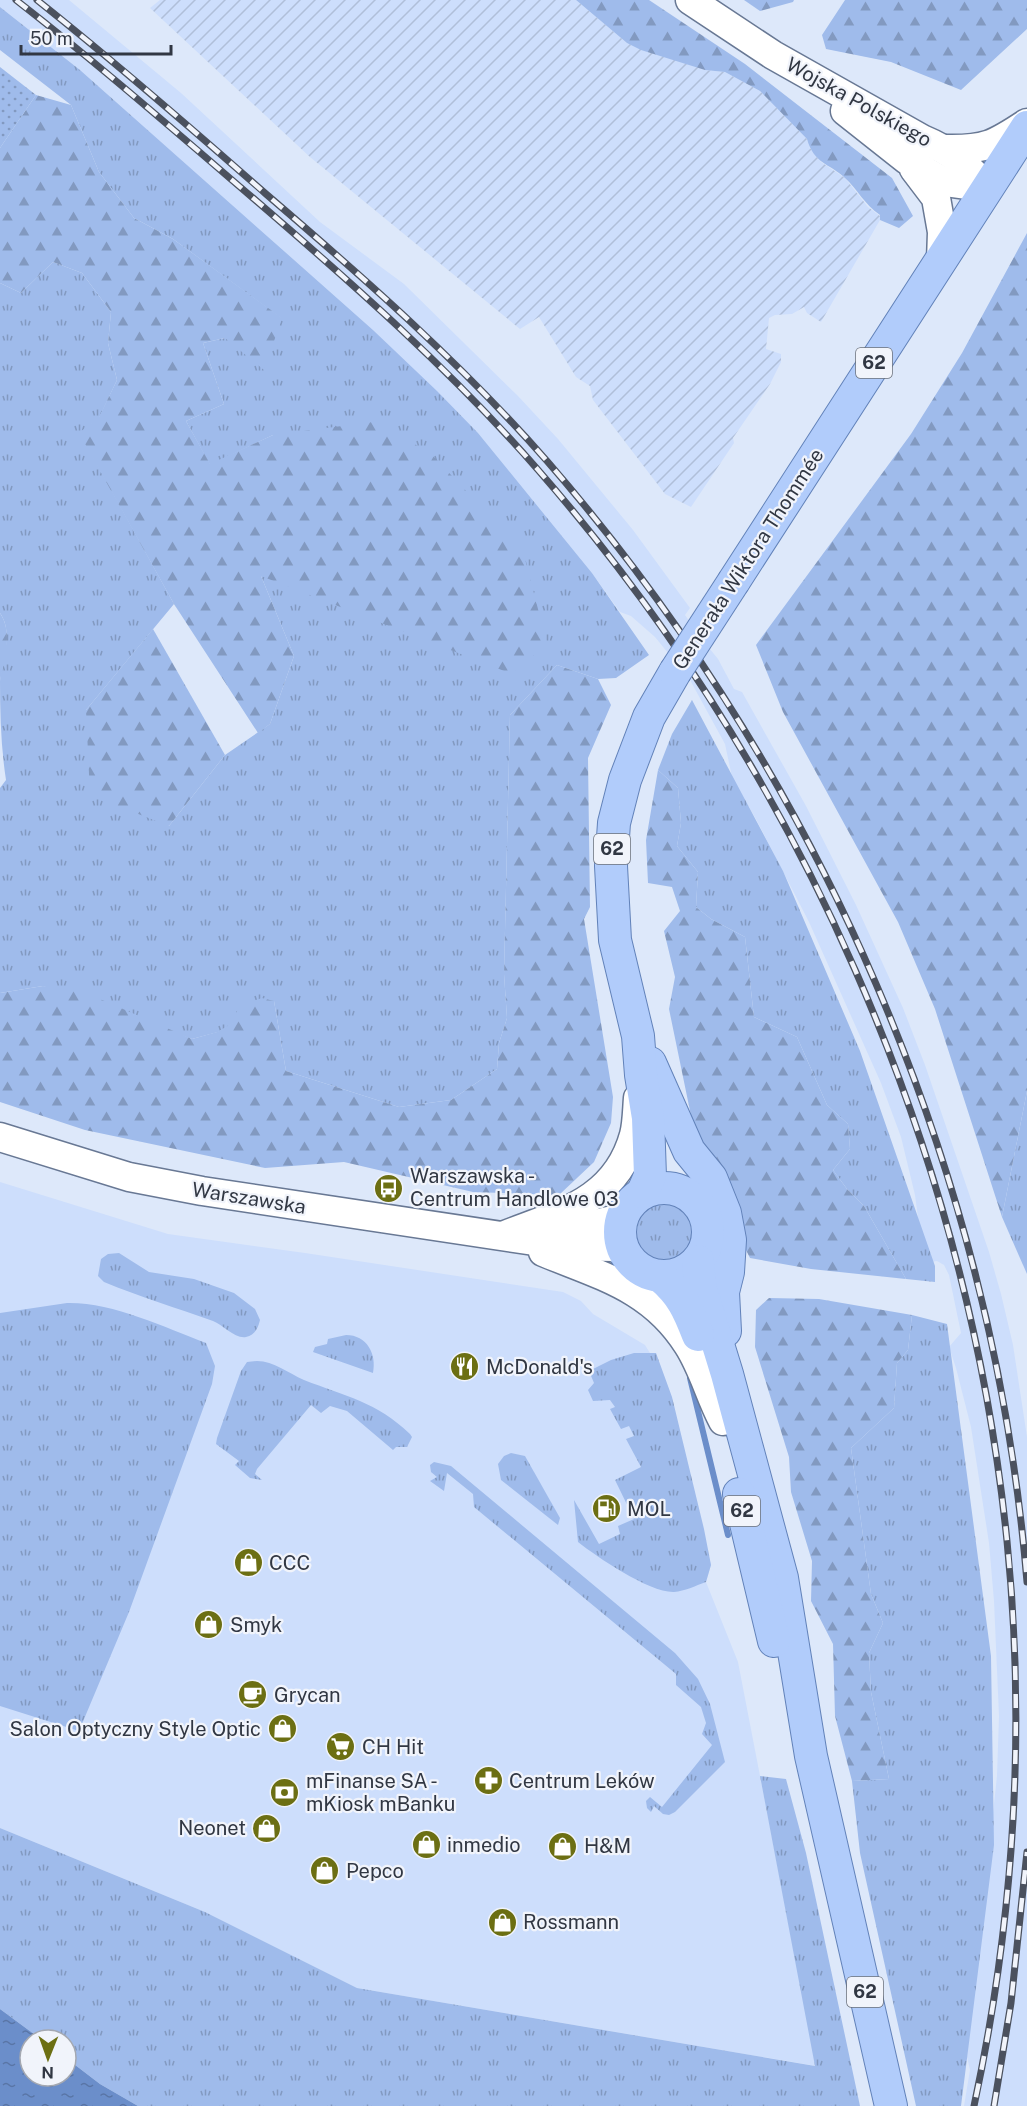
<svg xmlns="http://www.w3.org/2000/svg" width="1027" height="2106" viewBox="0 0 1027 2106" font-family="'Public Sans',sans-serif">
	<defs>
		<pattern id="industrial-furrows" width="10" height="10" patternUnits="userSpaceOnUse" patternTransform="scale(1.5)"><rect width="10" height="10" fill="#cddefc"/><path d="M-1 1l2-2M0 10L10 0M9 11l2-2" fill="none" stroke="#b0bfd9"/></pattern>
		<pattern id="grass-tufts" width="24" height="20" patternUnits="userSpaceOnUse" patternTransform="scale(1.5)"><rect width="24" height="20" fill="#9fbbeb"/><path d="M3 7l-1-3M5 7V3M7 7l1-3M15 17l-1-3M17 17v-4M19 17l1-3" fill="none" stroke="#8299c0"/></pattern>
		<pattern id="forest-firs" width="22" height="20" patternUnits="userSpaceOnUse" patternTransform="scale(1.5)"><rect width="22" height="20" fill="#9fbbeb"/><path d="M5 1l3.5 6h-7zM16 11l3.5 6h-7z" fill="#8299c0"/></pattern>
		<pattern id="garden-dots" width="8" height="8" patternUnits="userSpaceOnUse" patternTransform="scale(1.5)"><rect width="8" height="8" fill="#9fbbeb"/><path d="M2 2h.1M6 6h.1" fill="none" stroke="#8299c0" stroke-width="1.8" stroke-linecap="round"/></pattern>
		<pattern id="water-ripples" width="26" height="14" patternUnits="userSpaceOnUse" patternTransform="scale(1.5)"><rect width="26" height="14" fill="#6b8eca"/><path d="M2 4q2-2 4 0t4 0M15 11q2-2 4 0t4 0" fill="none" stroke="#5975a6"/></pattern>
	</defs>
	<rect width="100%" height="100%" fill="#dde8fa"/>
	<g fill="#cddefc">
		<polygon points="0,0 69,0 181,93 320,222 404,284 518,396 558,439 633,530 690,608 685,615 701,638 718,659 734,689 742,692 806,806 856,905 903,1008 925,1065 989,1252 1001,1294 1013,1345 1027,1437 1027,2106 964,2106 970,2070 967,2057 997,1776 999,1716 994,1601 989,1543 971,1427 956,1368 949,1347 961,1333 949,1275 944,1265 937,1261 924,1263 915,1195 901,1137 881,1083 809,922 757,821 732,777 725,744 690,680 655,637 631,616 620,612 592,573 478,433 373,330 80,70 0,7"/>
		<polygon points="0,1182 168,1234 305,1253 563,1292 581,1301 593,1314 645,1345 663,1374 711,1565 706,1582 738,1662 816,2066 357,1988 205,1912 0,1828"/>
	</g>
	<polygon fill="url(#industrial-furrows)" points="160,0 576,0 627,43 705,70 725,72 760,91 807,139 810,148 821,162 845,178 868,207 880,216 880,220 821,322 807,313 804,307 792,314 775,315 769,318 766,349 781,354 781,362 770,384 733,438 734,443 691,507 665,494 593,400 590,386 576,377 539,317 520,329 310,157 150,8"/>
	<g fill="url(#grass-tufts)">
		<path d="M0 7 80 70 373 330 437 391 478 433 592 573 649 655 616 678 598 679 557 665 510 715 504 974 507 1018 499 1043 497 1069 451 1100 399 1107 286 1071 274 1001 218 1032 192 1039 43 986 0 993V788L6 780C1 748 0 714 0 681 2 658 14 634 0 613V283L21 293 53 262 82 273 111 312 108 343 117 380 99 418 80 433 174 604 86 710 169 826 225 755 270 724 294 656 261 576 273 435 210 465 186 421 224 404 203 343 225 338 281 318 173 239 134 218 99 172 71 105 0 50Z"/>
		<polygon points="692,700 783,871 860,1051 935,1266 935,1282 906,1279 864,1206 847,1189 833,1170 850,1149 848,1124 827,1105 797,1037 754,1017 745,937 711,919 696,907 698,872 677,846 681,823 678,788 658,770 672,734"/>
		<polygon points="1027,1091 1027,1274 1002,1217"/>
		<circle cx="664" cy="1231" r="31"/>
		<path d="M119 1253 149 1272 194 1279 234 1293 255 1309 260 1320C258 1328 255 1335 246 1337 235 1339 223 1325 213 1321 177 1308 140 1297 104 1282L98 1276 101 1259 108 1254Z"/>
		<path d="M67 1303C112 1302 164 1327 206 1343L215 1366 212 1384 129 1612 79 1731 0 1706V1313Z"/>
		<polygon points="912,1315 947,1324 991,1656 994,1845 961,2106 916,2106 860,1853 852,1781 889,1779 871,1692 869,1653 883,1623 871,1594 851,1448 894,1408 897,1363 908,1350"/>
		<path d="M346 1335C367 1335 377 1354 373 1373L313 1352 315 1347 327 1344 328 1339Z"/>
		<path d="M634 1353H656L672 1397 704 1529 711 1565 706 1582C695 1586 685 1591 674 1592 650 1593 597 1557 578 1542L574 1500 599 1544 620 1534 618 1526 634 1519 615 1480 641 1467 626 1439 634 1436 629 1426 621 1429 610 1409 615 1407 610 1400 593 1401 588 1390 594 1383 589 1371 611 1360Z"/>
		<path d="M257 1361C274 1361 288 1373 304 1380 345 1396 377 1402 410 1434L412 1437 407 1447H396L393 1450 347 1411 330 1406 321 1413 311 1405 257 1469 255 1474 262 1480 250 1478 235 1465 239 1461 216 1444 217 1438 241 1371 247 1362Z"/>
		<polygon points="511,1453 525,1456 560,1518 558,1525 501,1480 498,1464 504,1456"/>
		<polygon points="434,1462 451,1466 675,1653 698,1679 710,1704 725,1762 675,1812 669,1815 663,1814 654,1806 651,1812 647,1808 646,1801 650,1797 662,1807 712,1745 702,1734 706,1723 701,1707 676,1685 676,1674 474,1507 473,1494 447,1473 444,1491 430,1481 437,1477 431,1472 430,1465"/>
		<polygon points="760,1776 786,1779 806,1853 860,2106 138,2106 100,2084 66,2058 66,2040 42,2040 0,2009 0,1828 205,1912 357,1988 815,2066"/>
	</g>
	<g fill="url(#forest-firs)">
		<path d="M576 0H649L745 64 892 178 913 216 899 228 880 220V215C864 204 858 190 845 178 829 163 814 164 807 139L760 91 725 72 705 70 641 50 627 43Z"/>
		<polygon points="744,0 794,0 793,2 760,11"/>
		<polygon points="845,0 1027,0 1027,29 961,90 891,62 826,49 822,35"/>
		<polygon points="36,95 71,105 99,172 134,218 173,239 282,318 264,370 225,338 203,343 224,404 186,421 210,464 273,435 380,421 434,457 523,551 547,644 512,674 261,576 294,656 270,724 258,733 174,604 79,433 99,417 117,380 108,343 111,312 82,273 53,262 21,293 0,283 0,148"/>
		<polygon points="1027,233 1027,1091 1002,1217 935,1009 898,922 783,712 756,645 911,434 962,353"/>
		<path d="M0 613C13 632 5 659 0 681Z"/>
		<polygon points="153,629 225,755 169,826 90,795 86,710"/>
		<polygon points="557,665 598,679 611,705 588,758 590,907 584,919 613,1097 611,1123 594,1162 559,1195 473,1192 344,1162 265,1168 85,1130 0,1102 0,993 43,986 84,992 192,1039 217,1032 233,1023 239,1005 262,998 274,1001 286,1071 399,1107 451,1100 497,1069 499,1043 507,1018 504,974 510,715"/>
		<polygon points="658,770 678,788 681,823 677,846 698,872 696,907 711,919 745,937 754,1017 797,1037 827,1105 848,1124 850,1149 833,1170 847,1189 864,1206 906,1279 811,1269 750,1258 743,1244 695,1135 669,1009 675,977 664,931 680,911 672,887 648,883 646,840"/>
		<polygon points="769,1298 819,1299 912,1315 908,1350 897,1363 894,1408 851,1448 871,1594 883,1623 869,1653 871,1692 889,1779 852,1781 835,1716 833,1644 811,1601 812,1561 791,1492 789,1457 755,1347 756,1310"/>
	</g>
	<polygon fill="url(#garden-dots)" points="0,67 36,95 0,148"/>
	<polygon fill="url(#water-ripples)" points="0,2009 42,2040 30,2040 30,2076 66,2076 66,2058 100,2084 138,2106 0,2106"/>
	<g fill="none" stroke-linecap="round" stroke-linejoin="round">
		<polyline stroke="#6b8eca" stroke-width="6" points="690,1378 728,1535"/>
		<defs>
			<g id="secondary">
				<path d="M690 0 773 55 922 139C953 152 965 164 988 188"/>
				<polyline points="845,111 907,160 944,182 988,188"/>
				<path d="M945 149C985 150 994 145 1027 123"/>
				<polyline points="914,169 936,198 942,232 941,261"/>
				<polyline points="0,1137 129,1177 202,1191 568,1246 613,1247 624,1251"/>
				<polyline points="546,1230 591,1225 622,1218"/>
				<path d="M505 1235C561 1213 616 1201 634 1135 637 1124 637 1110 638 1098"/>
				<path d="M543 1252C601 1276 652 1288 688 1345 703 1368 710 1397 723 1421"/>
			</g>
			<g id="primary">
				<polyline points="734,581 1027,127"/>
				<polyline points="650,1063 689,1151 711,1178 725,1213 730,1240 728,1272 723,1292 725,1331"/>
				<circle cx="664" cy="1232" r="44"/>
				<polyline points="643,1192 650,1176 648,1118 641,1075 638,1036 615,940 611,866 614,823 625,780 649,717 675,672"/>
				<polyline points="698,1261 700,1286 727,1374 782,1578 811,1756 891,2106"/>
				<path d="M660 1276C682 1295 688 1309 698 1335"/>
				<polyline points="739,1494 774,1641"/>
			</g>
		</defs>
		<use href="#secondary" stroke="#687894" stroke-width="31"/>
		<use href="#primary" stroke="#6282b9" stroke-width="34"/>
		<use href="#secondary" stroke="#fff" stroke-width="28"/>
		<use href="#primary" stroke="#b1ccfb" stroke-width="32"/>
		<defs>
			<g id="rail">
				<path d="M16 0C97 63 175 131 253 198 353 284 452 371 539 471 798 768 967 1148 1007 1541 1026 1730 1014 1920 974 2106"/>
				<path d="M37 0C115 62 191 128 266 194 364 278 461 363 547 461 818 773 993 1169 1027 1582"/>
				<polyline points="994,2106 1011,2003 1027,1852"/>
			</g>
		</defs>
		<use href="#rail" stroke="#4b515e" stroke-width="7"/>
		<use href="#rail" stroke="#f1f4fb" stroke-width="4.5" stroke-dasharray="14" stroke-linecap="butt"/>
		<defs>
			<polyline id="primary-bridge" points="675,672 734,581"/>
		</defs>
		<use href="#primary-bridge" stroke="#6282b9" stroke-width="34" stroke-linecap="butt"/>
		<use href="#primary-bridge" stroke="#b1ccfb" stroke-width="32"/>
	</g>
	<defs>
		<symbol id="bus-disc" viewBox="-11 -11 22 22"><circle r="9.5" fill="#6c6f13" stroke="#f1f4fb"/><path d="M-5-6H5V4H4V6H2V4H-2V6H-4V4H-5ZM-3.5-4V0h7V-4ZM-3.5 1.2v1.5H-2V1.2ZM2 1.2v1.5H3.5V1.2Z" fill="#fff"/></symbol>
		<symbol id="restaurant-disc" viewBox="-11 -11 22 22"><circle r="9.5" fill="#6c6f13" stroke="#f1f4fb"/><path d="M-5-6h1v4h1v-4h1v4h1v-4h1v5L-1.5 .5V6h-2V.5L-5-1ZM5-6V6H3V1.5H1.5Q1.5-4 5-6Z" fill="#fff"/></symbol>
		<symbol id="fuel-disc" viewBox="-11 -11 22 22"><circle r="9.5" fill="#6c6f13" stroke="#f1f4fb"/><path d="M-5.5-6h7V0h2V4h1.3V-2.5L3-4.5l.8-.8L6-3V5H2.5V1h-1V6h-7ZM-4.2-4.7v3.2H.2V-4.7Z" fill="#fff"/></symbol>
		<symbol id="shop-disc" viewBox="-11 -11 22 22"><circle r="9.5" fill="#6c6f13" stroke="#f1f4fb"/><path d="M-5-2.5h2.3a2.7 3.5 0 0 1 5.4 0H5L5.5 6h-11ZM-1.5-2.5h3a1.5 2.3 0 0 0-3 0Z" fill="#fff"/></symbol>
		<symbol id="cafe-disc" viewBox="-11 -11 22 22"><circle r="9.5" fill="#6c6f13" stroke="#f1f4fb"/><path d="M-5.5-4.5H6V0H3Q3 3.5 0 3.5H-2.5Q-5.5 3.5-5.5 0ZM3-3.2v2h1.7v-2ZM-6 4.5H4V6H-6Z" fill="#fff"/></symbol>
		<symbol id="supermarket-disc" viewBox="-11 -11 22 22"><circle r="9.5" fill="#6c6f13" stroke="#f1f4fb"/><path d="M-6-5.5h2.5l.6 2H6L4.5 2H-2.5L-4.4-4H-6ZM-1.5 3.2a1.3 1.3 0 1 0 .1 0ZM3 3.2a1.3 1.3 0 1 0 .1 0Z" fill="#fff"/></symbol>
		<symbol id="pharmacy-disc" viewBox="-11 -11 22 22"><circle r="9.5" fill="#6c6f13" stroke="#f1f4fb"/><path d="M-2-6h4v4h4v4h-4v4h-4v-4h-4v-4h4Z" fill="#fff"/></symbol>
		<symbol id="bank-disc" viewBox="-11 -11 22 22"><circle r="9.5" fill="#6c6f13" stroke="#f1f4fb"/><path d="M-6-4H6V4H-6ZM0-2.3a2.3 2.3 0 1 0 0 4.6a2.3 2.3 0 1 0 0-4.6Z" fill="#fff"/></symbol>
	</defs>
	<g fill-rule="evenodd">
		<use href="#bus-disc" x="372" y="1172" width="33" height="33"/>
		<use href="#restaurant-disc" x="448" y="1350" width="33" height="33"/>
		<use href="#fuel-disc" x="590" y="1492" width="33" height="33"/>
		<use href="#shop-disc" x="232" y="1546" width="33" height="33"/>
		<use href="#shop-disc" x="192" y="1608" width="33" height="33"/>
		<use href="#cafe-disc" x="236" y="1678" width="33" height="33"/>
		<use href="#shop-disc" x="266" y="1712" width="33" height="33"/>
		<use href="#supermarket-disc" x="324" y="1730" width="33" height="33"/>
		<use href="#pharmacy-disc" x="472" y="1764" width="33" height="33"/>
		<use href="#bank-disc" x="268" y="1776" width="33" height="33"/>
		<use href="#shop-disc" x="250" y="1812" width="33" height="33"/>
		<use href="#shop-disc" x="410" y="1828" width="33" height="33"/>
		<use href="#shop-disc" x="546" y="1830" width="33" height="33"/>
		<use href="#shop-disc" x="308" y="1854" width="33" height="33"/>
		<use href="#shop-disc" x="486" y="1906" width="33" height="33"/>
	</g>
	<g text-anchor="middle" stroke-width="4.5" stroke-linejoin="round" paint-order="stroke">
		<g fill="#f1f4fb" stroke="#6b707a" stroke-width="1.5">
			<rect x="856" y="348" width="36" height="30" rx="4.5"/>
			<rect x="594" y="834" width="36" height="30" rx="4.5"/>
			<rect x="724" y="1496" width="36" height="30" rx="4.5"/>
			<rect x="847" y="1977" width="36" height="30" rx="4.5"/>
		</g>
		<g font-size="18" font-weight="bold" fill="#313743">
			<text x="874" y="369">62</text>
			<text x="612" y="855">62</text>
			<text x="742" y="1517">62</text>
			<text x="865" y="1998">62</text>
		</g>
		<g font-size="20" fill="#313743" stroke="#f1f4fb">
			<text transform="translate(859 102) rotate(29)" y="7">Wojska Polskiego</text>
			<text transform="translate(748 559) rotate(-57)" y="7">Generała Wiktora Thommée</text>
			<text transform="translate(249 1198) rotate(9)" y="7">Warszawska</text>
		</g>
		<g font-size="20" fill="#313743" stroke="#f1f4fb" text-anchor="start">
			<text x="410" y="1183">Warszawska -<tspan x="410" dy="23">Centrum Handlowe 03</tspan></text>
			<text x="486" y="1374">McDonald's</text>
			<text x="627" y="1516">MOL</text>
			<text x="269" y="1570">CCC</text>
			<text x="230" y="1632">Smyk</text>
			<text x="274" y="1702">Grycan</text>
			<text x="261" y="1736" text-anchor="end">Salon Optyczny Style Optic</text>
			<text x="362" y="1754">CH Hit</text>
			<text x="306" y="1788">mFinanse SA -<tspan x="306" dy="23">mKiosk mBanku</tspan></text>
			<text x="509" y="1788">Centrum Leków</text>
			<text x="246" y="1835" text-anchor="end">Neonet</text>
			<text x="447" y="1852">inmedio</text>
			<text x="584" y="1853">H&amp;M</text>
			<text x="346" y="1878">Pepco</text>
			<text x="523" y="1929">Rossmann</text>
		</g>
	</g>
	<g transform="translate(48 2058) rotate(181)"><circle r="28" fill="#f1f4fb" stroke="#a4a8b1" stroke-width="1.5"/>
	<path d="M0-4.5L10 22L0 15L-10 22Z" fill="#6c6f13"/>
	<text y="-9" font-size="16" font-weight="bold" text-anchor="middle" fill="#313743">N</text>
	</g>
	<path d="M21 45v9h150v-9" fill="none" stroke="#313743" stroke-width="3"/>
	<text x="30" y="45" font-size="18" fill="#313743" stroke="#f1f4fb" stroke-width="4.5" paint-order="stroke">50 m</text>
</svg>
